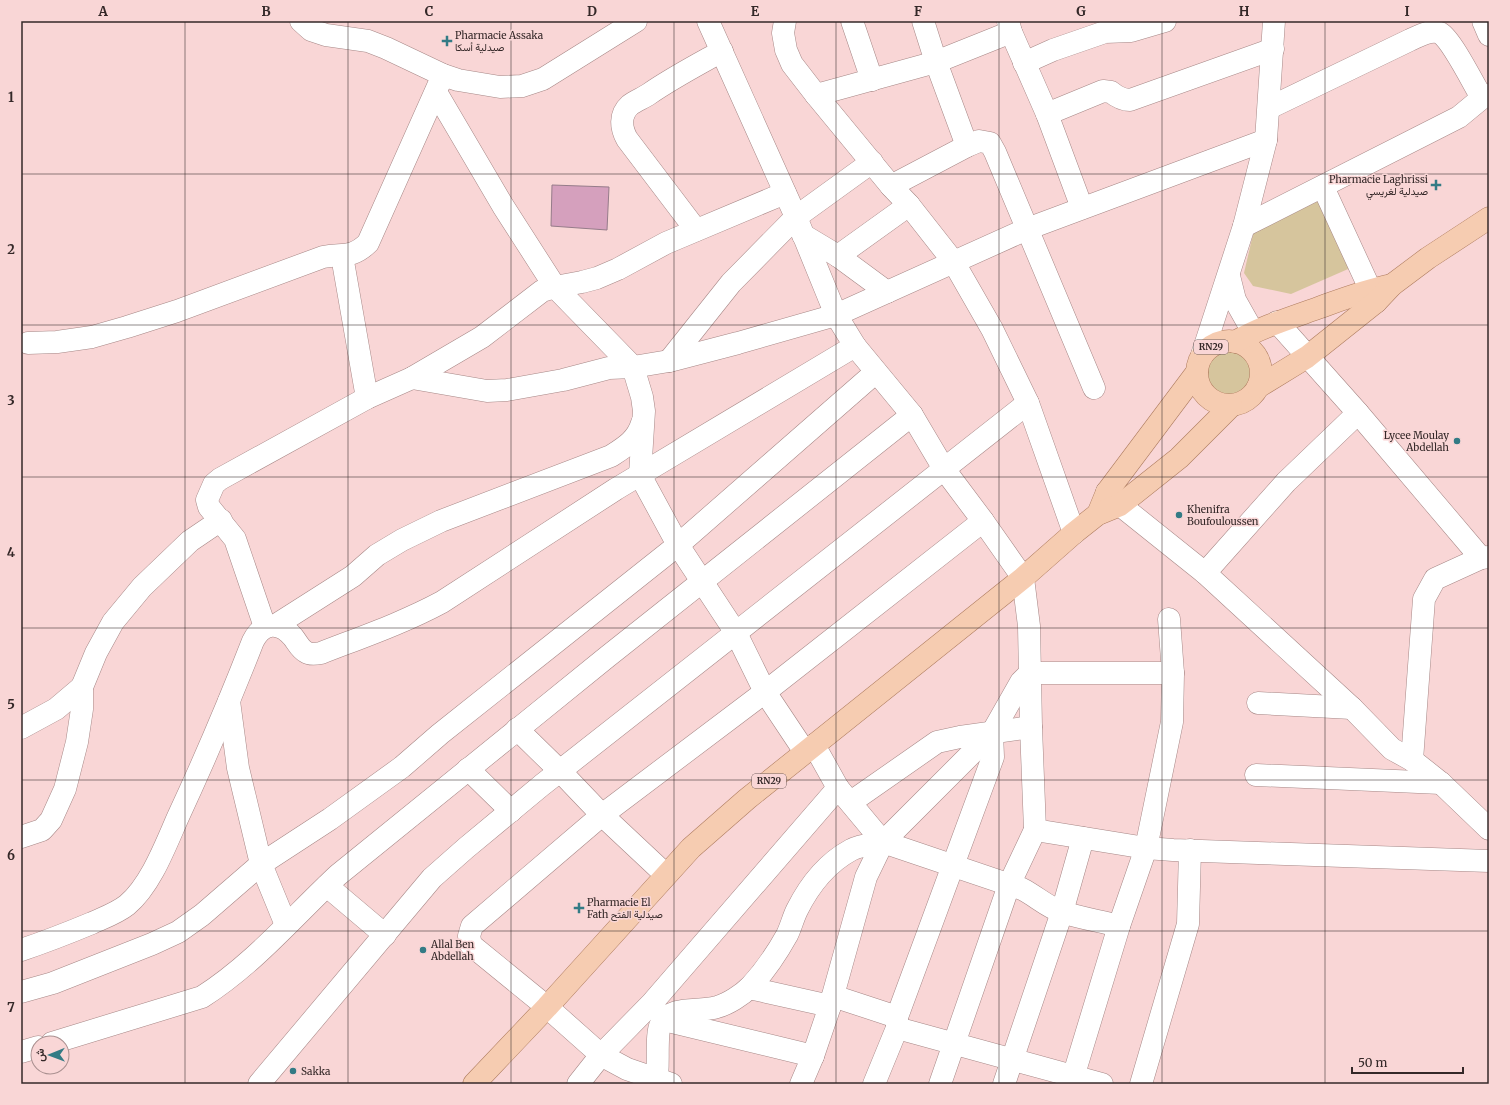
<svg xmlns="http://www.w3.org/2000/svg" width="1510" height="1105" viewBox="0 0 1510 1105" font-family="Merriweather,Vazirmatn,serif">
	<rect width="100%" height="100%" fill="#f9d6d6"/>
	<g fill="#d6c59d">
		<polygon points="1322,197 1355,266 1291,294 1253,286 1244,273 1254,230"/>
		<circle cx="1228" cy="373" r="23"/>
	</g>
	<polygon fill="#d5a0bd" stroke="#967c8a" points="552,185 609,187 607,230 551,226"/>
	<g fill="none" stroke-linecap="round" stroke-linejoin="round">
		<defs>
			<g id="minor">
				<polyline points="301,21 311,30 326,35 368,41 386,48 443,75 458,80 500,87 522,86 543,79 636,21"/>
				<polyline points="708,21 796,217 836,315 855,346 912,415 944,469 983,521 1023,578 1029,626 1031,727 1035,830 1146,848 1173,850 1489,861"/>
				<polyline points="785,21 783,33 786,50 792,64 816,95 891,186 909,205 953,261 992,329 1028,403 1074,533"/>
				<polyline points="852,21 872,80"/>
				<polyline points="923,21 936,62 967,146"/>
				<polyline points="1008,21 1011,32 1047,114 1082,208"/>
				<polyline points="1483,21 1489,35"/>
				<polyline points="1024,63 1053,50 1105,32 1131,31 1165,21"/>
				<polyline points="436,92 503,206 555,287 633,367 642,397 644,411 640,475 678,545 736,633 765,692 805,752"/>
				<polyline points="816,95 936,62 1011,32"/>
				<path d="M1269 108 1410 40C1419 36 1431 29 1440 33 1452 40 1474 85 1482 98"/>
				<path d="M1047 114 1103 91 1111 92C1117 97 1122 100 1130 100L1273 49"/>
				<polyline points="891,186 967,146 979,141 990,143 995,152 1094,388"/>
				<polyline points="1323,187 1376,302"/>
				<polyline points="1244,226 1459,117 1482,98 1489,95"/>
				<path d="M696 230 627 139C621 128 619 115 630 105 635 101 643 98 649 94 672 78 697 65 722 51"/>
				<polyline points="803,235 838,256 887,292"/>
				<polyline points="342,256 367,398"/>
				<polyline points="838,256 909,205"/>
				<polyline points="1229,276 1235,300 1253,332"/>
				<polyline points="1277,322 1358,413 1481,558 1489,557"/>
				<path d="M28 343 57 342 92 337 127 327 177 311 323 257C343 253 351 259 368 243L443 75"/>
				<polyline points="1202,355 1244,226 1266,140 1274,21"/>
				<polyline points="669,361 731,283 796,217 872,162"/>
				<polyline points="412,378 487,391 507,390 563,380 609,368 633,367 669,361 738,343 836,315 1027,229 1266,140"/>
				<polyline points="1107,492 1120,505 1205,573 1352,708 1392,749 1412,760 1441,783 1489,829"/>
				<polyline points="1205,573 1286,482 1358,413"/>
				<path d="M276 625 353 576 377 555 402 540 441 521 611 456C625 447 637 440 642 423"/>
				<polyline points="265,627 235,539 209,507 207,500 214,484 220,479 367,398 412,378 482,337 542,291 555,287 582,282 597,278 618,269 666,243 785,193"/>
				<polyline points="229,701 238,768 261,864 286,925"/>
				<polyline points="1258,703 1352,708"/>
				<polyline points="21,728 56,709 82,687"/>
				<polyline points="517,729 560,771 602,815 666,875"/>
				<path d="M814 745 838 788 883 842 1022 889C1036 896 1047 907 1062 912 1080 918 1100 921 1119 926"/>
				<polyline points="1412,760 1424,599 1435,579 1481,558"/>
				<polyline points="468,769 511,811"/>
				<polyline points="1256,775 1441,783"/>
				<polyline points="851,802 937,742 960,737 1031,727"/>
				<polyline points="21,837 42,830 51,820 65,789 77,742 82,709 82,687 96,653 113,622 142,587 190,541 221,520"/>
				<polyline points="327,886 385,935"/>
				<path d="M21 950C45 942 68 933 92 923 103 918 117 913 127 905 151 885 166 844 178 817 205 759 230 700 253 641 263 622 279 621 293 637 297 642 300 649 306 652 310 655 316 654 321 653 362 637 403 623 442 602L616 489 855 346"/>
				<polyline points="749,988 830,1006"/>
				<polyline points="21,992 53,983 152,944 178,932 202,915 261,864 330,819 402,767 440,734 678,545 876,372"/>
				<polyline points="833,996 897,1017"/>
				<polyline points="660,1014 664,1020 813,1056"/>
				<polyline points="897,1028 1102,1084"/>
				<path d="M52 1043 202 997C254 964 294 916 338 875L607 657 912 415"/>
				<polyline points="21,1052 38,1047"/>
				<polyline points="259,1084 432,878 466,848 542,785 1028,403"/>
				<polyline points="578,1084 601,1055 652,1003 838,788"/>
				<path d="M656 1084C660 1069 655 1034 661 1024 673 1004 698 1013 717 1007 728 1004 742 995 750 987 764 972 777 953 787 935 791 927 793 918 797 910 809 886 827 863 851 850 860 845 873 844 883 842"/>
				<polyline points="671,1084 627,1069 601,1055 547,1007 471,945 469,936 472,926 602,815 765,692 983,521"/>
				<polyline points="801,1084 813,1056 830,1006 866,877 883,842 992,733 1021,682 1030,673 1173,673"/>
				<polyline points="874,1084 897,1028 897,1017 993,757 992,733"/>
				<polyline points="940,1084 1009,885 1035,830"/>
				<polyline points="1004,1084 1062,912 1083,838"/>
				<polyline points="1071,1084 1119,926 1146,848 1172,722 1173,673 1169,619"/>
				<polyline points="1141,1084 1188,924 1190,850"/>
			</g>
			<g id="major">
				<circle cx="1229" cy="373" r="32"/>
				<path d="M1235 342C1261 327 1290 318 1318 308 1343 299 1366 290 1392 285"/>
				<polyline points="1258,387 1307,357 1376,302 1392,285 1428,258 1489,218"/>
				<polyline points="1098,514 1107,492 1197,372"/>
				<polyline points="474,1084 547,1007 691,848 747,799 1023,578 1074,533 1098,514 1120,505 1179,458 1231,406"/>
			</g>
		</defs>
		<use href="#minor" stroke="#a68786" stroke-width="23"/>
		<use href="#major" stroke="#ae7c5f" stroke-width="23"/>
		<use href="#minor" stroke="#fff" stroke-width="22"/>
		<use href="#major" stroke="#f6ccb1" stroke-width="22"/>
	</g>
	<path fill="none" stroke="#342828" stroke-width="1" stroke-opacity="0.55" d="M185 21V1084M348 21V1084M511 21V1084M674 21V1084M836 21V1084M999 21V1084M1162 21V1084M1325 21V1084M21 174H1489M21 325H1489M21 477H1489M21 628H1489M21 780H1489M21 931H1489"/>
	<g fill="#337b85" stroke="#f9d6d6" stroke-width="1.5">
		<path d="M445 35h4v4h4v4h-4v4h-4v-4h-4v-4h4z"/>
		<path d="M1434 179h4v4h4v4h-4v4h-4v-4h-4v-4h4z"/>
		<circle cx="1457" cy="441" r="4"/>
		<circle cx="1179" cy="515" r="4"/>
		<path d="M577 902h4v4h4v4h-4v4h-4v-4h-4v-4h4z"/>
		<circle cx="423" cy="950" r="4"/>
		<circle cx="293" cy="1071" r="4"/>
	</g>
	<g text-anchor="middle" stroke-width="3" stroke-linejoin="round" paint-order="stroke">
		<g fill="#f9d6d6" stroke="#6f5c5c" stroke-width="1">
			<rect x="1194" y="340" width="34" height="14" rx="3"/>
			<rect x="752" y="774" width="34" height="14" rx="3"/>
		</g>
		<g font-size="9" font-weight="bold" fill="#342828">
			<text x="1211" y="350">RN29</text>
			<text x="769" y="784">RN29</text>
		</g>
		<g font-size="10" fill="#342828" stroke="#f9d6d6" text-anchor="start">
			<text x="455" y="39">Pharmacie Assaka<tspan x="455" dy="12">صيدلية أسكا</tspan></text>
			<text x="1428" y="183" text-anchor="end">Pharmacie Laghrissi<tspan x="1428" dy="12">صيدلية لغريسي</tspan></text>
			<text x="1449" y="439" text-anchor="end">Lycee Moulay<tspan x="1449" dy="12">Abdellah</tspan></text>
			<text x="1187" y="513">Khenifra<tspan x="1187" dy="12">Boufouloussen</tspan></text>
			<text x="587" y="906">Pharmacie El<tspan x="587" dy="12">Fath صيدلية الفتح</tspan></text>
			<text x="431" y="948">Allal Ben<tspan x="431" dy="12">Abdellah</tspan></text>
			<text x="301" y="1075">Sakka</text>
		</g>
	</g>
	<rect width="1510" height="1105" fill="none" stroke="#f9d6d6" stroke-width="44"/>
	<g transform="translate(50 1055) rotate(269)"><circle r="19" fill="#f9d6d6" stroke="#aa9090"/>
	<path d="M0-3L7 15L0 10L-7 15Z" fill="#337b85"/>
	<text y="-6" font-size="11" font-weight="bold" text-anchor="middle" fill="#342828">ش</text>
	</g>
	<path d="M1352 1067v6h111v-6" fill="none" stroke="#342828" stroke-width="2"/>
	<text x="1358" y="1067" font-size="12" fill="#342828" stroke="#f9d6d6" stroke-width="3" paint-order="stroke">50 m</text>
	<rect x="22" y="22" width="1466" height="1061" fill="none" stroke="#342828" stroke-width="1.5"/>
	<g font-size="13" text-anchor="middle" font-weight="bold" fill="#342828">
		<text x="103" y="16">A</text>
		<text x="266" y="16">B</text>
		<text x="429" y="16">C</text>
		<text x="592" y="16">D</text>
		<text x="755" y="16">E</text>
		<text x="918" y="16">F</text>
		<text x="1081" y="16">G</text>
		<text x="1244" y="16">H</text>
		<text x="1407" y="16">I</text>
		<text x="11" y="102">1</text>
		<text x="11" y="254">2</text>
		<text x="11" y="405">3</text>
		<text x="11" y="557">4</text>
		<text x="11" y="709">5</text>
		<text x="11" y="860">6</text>
		<text x="11" y="1012">7</text>
	</g>
</svg>
